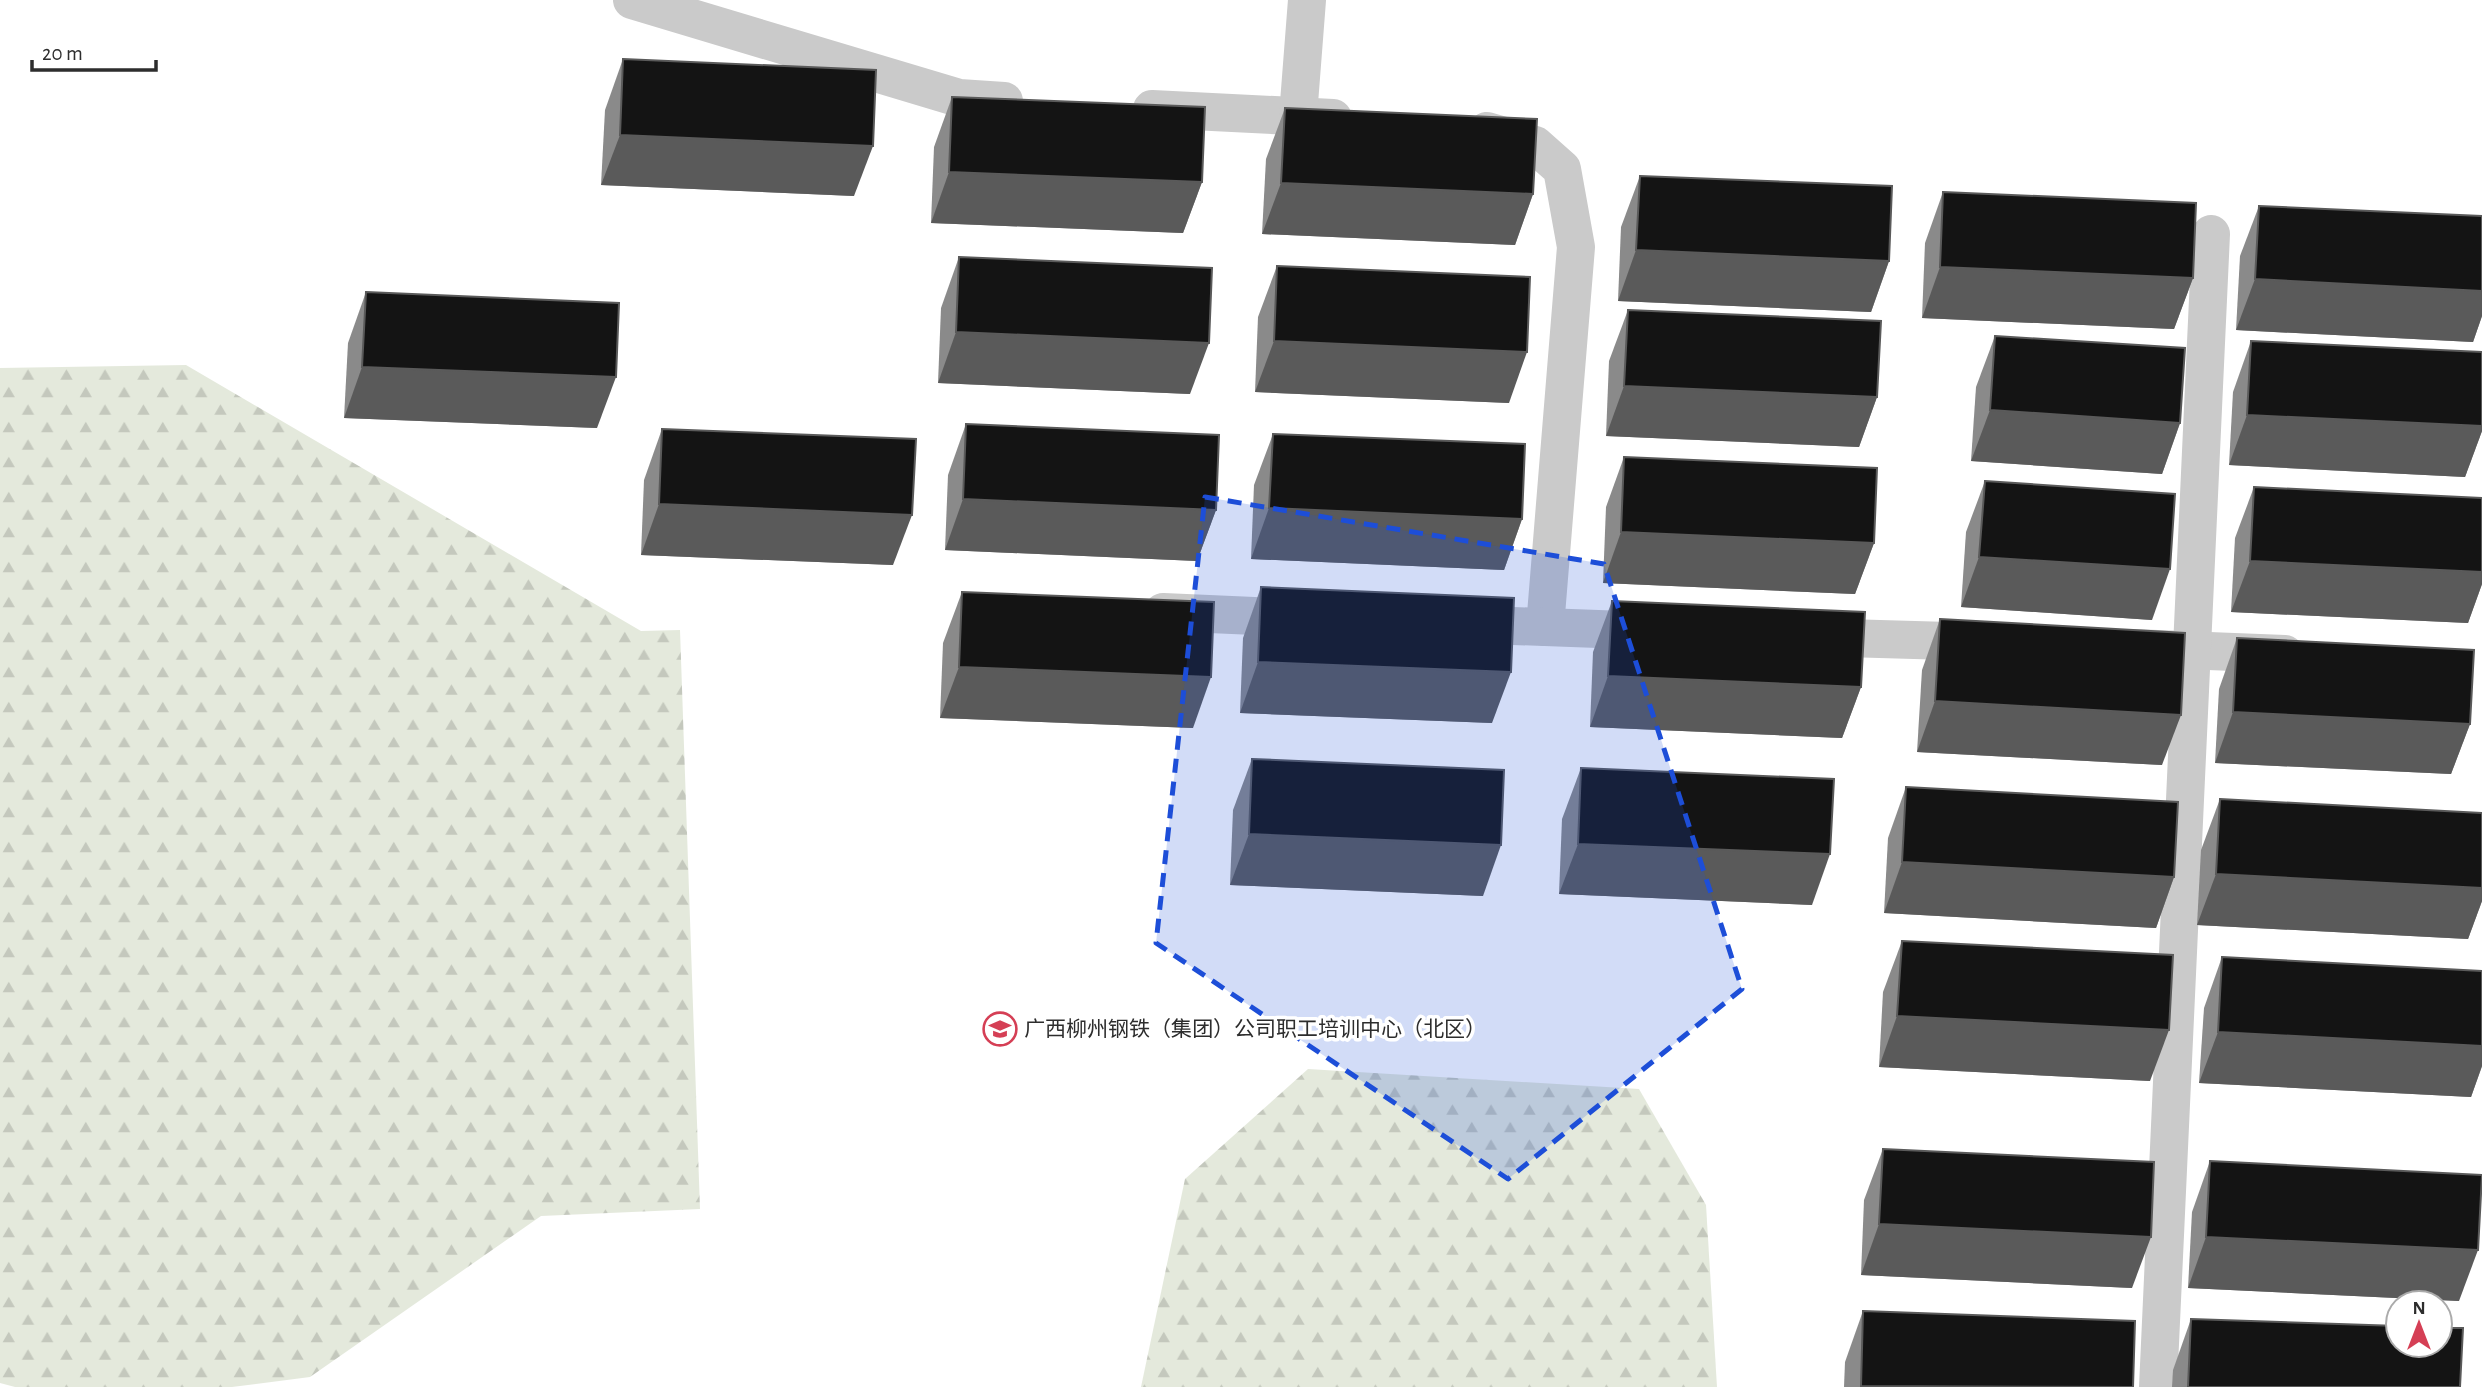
<svg xmlns="http://www.w3.org/2000/svg" width="2482" height="1387" viewBox="0 0 2482 1387" font-family="'Alegreya Sans','Noto Sans SC',sans-serif">
	<defs>
		<pattern id="forest-firs" width="22" height="20" patternUnits="userSpaceOnUse" patternTransform="scale(1.75)"><rect width="22" height="20" fill="#e4e9dc"/><path d="M5 1l3.5 6h-7zM16 11l3.5 6h-7z" fill="#c4c8bd"/></pattern>
	</defs>
	<rect width="100%" height="100%" fill="#fff"/>
	<g fill="url(#forest-firs)">
		<polygon points="186,365 641,631 680,630 700,1209 541,1216 310,1377 232,1387 15,1387 0,1383 0,368"/>
		<polygon points="1308,1069 1639,1089 1706,1205 1717,1387 1141,1387 1185,1179"/>
	</g>
	<g fill="none" stroke-linecap="round" stroke-linejoin="round">
		<g stroke="#cacaca" stroke-width="38">
			<polyline points="632,0 959,98 1004,101"/>
			<polyline points="1152,109 1333,118"/>
			<polyline points="1298,116 1307,0"/>
			<polyline points="1487,131 1535,145 1562,169 1576,247 1545,627"/>
			<polyline points="1163,612 1302,618"/>
			<polyline points="1460,624 1652,631"/>
			<polyline points="1810,637 1984,642"/>
			<polyline points="2132,648 2285,654"/>
			<polyline points="2158,1387 2211,234"/>
		</g>
	</g>
	<g fill="#8a8a8a">
		<polygon points="623,59 854,196 601,185 605,110"/>
		<polygon points="952,97 1202,182 1183,233 931,223 934,147"/>
		<polygon points="1285,108 1533,194 1515,245 1262,234 1266,159"/>
		<polygon points="1640,176 1889,261 1871,312 1618,301 1621,227"/>
		<polygon points="1943,192 2193,278 2174,329 1922,318 1925,243"/>
		<polygon points="2259,206 2482,216 2482,316 2473,342 2236,330 2240,256"/>
		<polygon points="959,257 1190,394 938,383 941,308"/>
		<polygon points="1277,266 1509,403 1255,392 1258,317"/>
		<polygon points="366,292 597,428 344,418 348,343"/>
		<polygon points="1628,310 1877,397 1859,447 1606,436 1609,361"/>
		<polygon points="1995,336 2180,423 2162,474 1971,461 1976,387"/>
		<polygon points="2251,341 2482,352 2482,431 2465,477 2229,465 2233,392"/>
		<polygon points="966,424 1216,510 1197,561 945,550 948,475"/>
		<polygon points="662,429 893,565 641,555 644,480"/>
		<polygon points="1273,434 1522,519 1504,570 1251,559 1254,485"/>
		<polygon points="1624,457 1874,543 1855,594 1603,583 1606,507"/>
		<polygon points="1985,481 2152,620 1961,607 1966,532"/>
		<polygon points="2254,487 2482,498 2482,584 2468,623 2231,612 2235,538"/>
		<polygon points="1261,587 1492,723 1240,713 1243,638"/>
		<polygon points="962,592 1193,728 940,718 943,643"/>
		<polygon points="1612,601 1861,687 1842,738 1590,727 1593,652"/>
		<polygon points="1940,619 2162,765 1917,752 1922,670"/>
		<polygon points="2237,638 2470,724 2451,774 2215,763 2219,689"/>
		<polygon points="1252,759 1483,896 1230,885 1233,810"/>
		<polygon points="1581,768 1812,905 1559,894 1562,819"/>
		<polygon points="1906,787 2174,877 2156,928 1884,913 1888,838"/>
		<polygon points="2220,799 2482,813 2482,901 2468,939 2197,925 2201,850"/>
		<polygon points="1902,941 2150,1081 1879,1067 1883,992"/>
		<polygon points="2222,957 2482,971 2482,1066 2471,1097 2199,1083 2204,1008"/>
		<polygon points="1883,1149 2132,1288 1861,1275 1864,1200"/>
		<polygon points="2210,1161 2459,1301 2188,1288 2192,1212"/>
		<polygon points="1863,1311 2133,1387 1844,1387 1845,1362"/>
		<polygon points="2191,1319 2460,1387 2172,1387 2173,1370"/>
	</g>
	<g fill="#5a5a5a">
		<polygon points="620,135 873,146 854,196 601,185"/>
		<polygon points="949,172 1202,182 1183,233 931,223"/>
		<polygon points="1281,183 1533,194 1515,245 1262,234"/>
		<polygon points="1636,250 1889,261 1871,312 1618,301"/>
		<polygon points="1940,267 2193,278 2174,329 1922,318"/>
		<polygon points="2255,279 2482,291 2482,316 2473,342 2236,330"/>
		<polygon points="956,332 1209,343 1190,394 938,383"/>
		<polygon points="1274,341 1527,352 1509,403 1255,392"/>
		<polygon points="362,367 616,377 597,428 344,418"/>
		<polygon points="1624,386 1877,397 1859,447 1606,436"/>
		<polygon points="1990,410 2180,423 2162,474 1971,461"/>
		<polygon points="2247,415 2482,426 2482,431 2465,477 2229,465"/>
		<polygon points="963,499 1216,510 1197,561 945,550"/>
		<polygon points="659,504 912,515 893,565 641,555"/>
		<polygon points="1269,508 1522,519 1504,570 1251,559"/>
		<polygon points="1621,532 1874,543 1855,594 1603,583"/>
		<polygon points="1979,557 2170,569 2152,620 1961,607"/>
		<polygon points="2250,561 2482,572 2482,584 2468,623 2231,612"/>
		<polygon points="1258,662 1511,672 1492,723 1240,713"/>
		<polygon points="959,667 1211,677 1193,728 940,718"/>
		<polygon points="1608,676 1861,687 1842,738 1590,727"/>
		<polygon points="1935,701 2181,715 2162,765 1917,752"/>
		<polygon points="2233,712 2470,724 2451,774 2215,763"/>
		<polygon points="1249,834 1501,845 1483,896 1230,885"/>
		<polygon points="1578,844 1830,854 1812,905 1559,894"/>
		<polygon points="1902,862 2174,877 2156,928 1884,913"/>
		<polygon points="2216,874 2482,888 2482,901 2468,939 2197,925"/>
		<polygon points="1897,1016 2169,1030 2150,1081 1879,1067"/>
		<polygon points="2218,1032 2482,1046 2482,1066 2471,1097 2199,1083"/>
		<polygon points="1879,1224 2151,1237 2132,1288 1861,1275"/>
		<polygon points="2206,1237 2478,1250 2459,1301 2188,1288"/>
	</g>
	<g fill="#141414" stroke="#5a5a5a" stroke-width="2">
		<polygon points="623,59 876,70 873,146 620,135"/>
		<polygon points="952,97 1205,107 1202,182 949,172"/>
		<polygon points="1285,108 1537,119 1533,194 1281,183"/>
		<polygon points="1640,176 1892,186 1889,261 1636,250"/>
		<polygon points="1943,192 2196,203 2193,278 1940,267"/>
		<polygon points="2259,206 2482,216 2482,291 2255,279"/>
		<polygon points="959,257 1212,268 1209,343 956,332"/>
		<polygon points="1277,266 1530,277 1527,352 1274,341"/>
		<polygon points="366,292 619,303 616,377 362,367"/>
		<polygon points="1628,310 1881,321 1877,397 1624,386"/>
		<polygon points="1995,336 2185,348 2180,423 1990,410"/>
		<polygon points="2251,341 2482,352 2482,426 2247,415"/>
		<polygon points="966,424 1219,435 1216,510 963,499"/>
		<polygon points="662,429 916,439 912,515 659,504"/>
		<polygon points="1273,434 1525,444 1522,519 1269,508"/>
		<polygon points="1624,457 1877,468 1874,543 1621,532"/>
		<polygon points="1985,481 2175,494 2170,569 1979,557"/>
		<polygon points="2254,487 2482,498 2482,572 2250,561"/>
		<polygon points="1261,587 1514,598 1511,672 1258,662"/>
		<polygon points="962,592 1214,602 1211,677 959,667"/>
		<polygon points="1612,601 1865,612 1861,687 1608,676"/>
		<polygon points="1940,619 2185,633 2181,715 1935,701"/>
		<polygon points="2237,638 2474,650 2470,724 2233,712"/>
		<polygon points="1252,759 1504,770 1501,845 1249,834"/>
		<polygon points="1581,768 1834,779 1830,854 1578,844"/>
		<polygon points="1906,787 2178,802 2174,877 1902,862"/>
		<polygon points="2220,799 2482,813 2482,888 2216,874"/>
		<polygon points="1902,941 2173,955 2169,1030 1897,1016"/>
		<polygon points="2222,957 2482,971 2482,1046 2218,1032"/>
		<polygon points="1883,1149 2154,1162 2151,1237 1879,1224"/>
		<polygon points="2210,1161 2482,1175 2478,1250 2206,1237"/>
		<polygon points="1863,1311 2135,1321 2133,1387 1861,1386"/>
		<polygon points="2191,1319 2398,1326 2398,1345 2440,1345 2440,1328 2463,1328 2460,1387 2188,1387"/>
	</g>
	<path fill="#1d4ed8" fill-opacity="0.2" stroke="#1d4ed8" stroke-width="5" stroke-dasharray="14 9" stroke-linejoin="round" d="M1205 497 1604 564 1742 989 1508 1179 1156 943Z"/>
	<defs>
		<symbol id="school-ring" viewBox="-11 -11 22 22"><circle r="9.5" fill="#fff" stroke="#d53f55" stroke-width="1.5"/><path d="M0-5L7-2L0 1L-7-2ZM-4 1L0 2.5L4 1V4Q0 6-4 4Z" fill="#d53f55"/></symbol>
	</defs>
	<g fill-rule="evenodd">
		<use href="#school-ring" x="981" y="1010" width="38" height="38"/>
	</g>
	<g text-anchor="middle" stroke-width="7" stroke-linejoin="round" paint-order="stroke">
		<g font-size="21" fill="#2d2d2d" stroke="#fff" text-anchor="start">
			<text x="1024" y="1036">广西柳州钢铁（集团）公司职工培训中心（北区）</text>
		</g>
	</g>
	<g transform="translate(2419 1324)"><circle r="33" fill="#ffffff" stroke="#ababab" stroke-width="2"/>
	<path d="M0-5L12 26L0 18L-12 26Z" fill="#d53f55"/>
	<text y="-10" font-size="19" font-weight="bold" text-anchor="middle" fill="#2d2d2d">N</text>
	</g>
	<path d="M32 60v10h124v-10" fill="none" stroke="#2d2d2d" stroke-width="3.5"/>
	<text x="42" y="60" font-size="21" fill="#2d2d2d" stroke="#ffffff" stroke-width="5" paint-order="stroke">20 m</text>
</svg>
